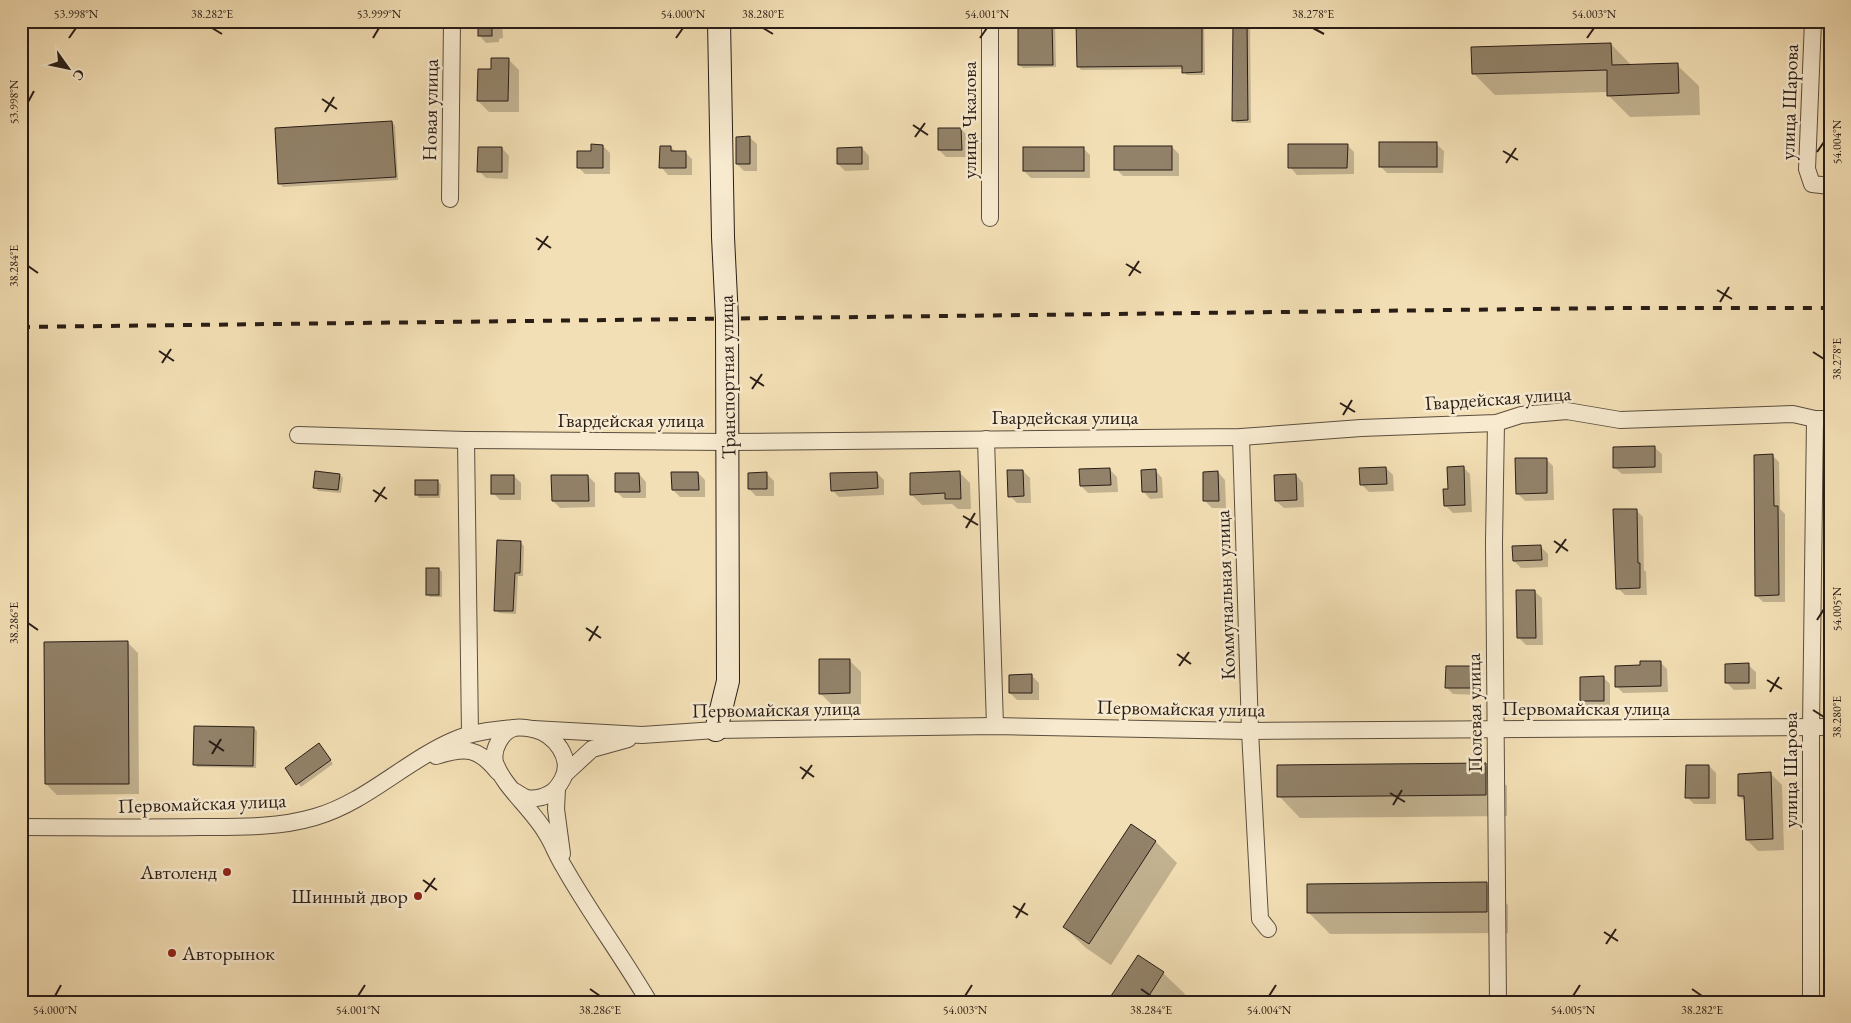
<svg xmlns="http://www.w3.org/2000/svg" width="1851" height="1023" viewBox="0 0 1851 1023" font-family="'EB Garamond',serif">
	<rect width="100%" height="100%" fill="#f3dfb5"/>
	<filter id="stains"><feTurbulence type="fractalNoise" baseFrequency=".004" numOctaves="4"/><feColorMatrix values="0 0 0 0 .2 0 0 0 0 .09 0 0 0 0 .02 0 0 0 .5 -.17"/></filter>
	<radialGradient id="worn" r=".72"><stop offset=".6" stop-color="#630" stop-opacity="0"/><stop offset="1" stop-color="#630" stop-opacity=".3"/></radialGradient>
	<g fill="#0003">
		<polygon points="280,21 318,21 317,28"/>
		<polygon points="479,21 502,21 503,38 499,39 499,42 486,43 479,35"/>
		<polygon points="1019,21 1055,21 1056,67 1023,68 1019,65"/>
		<polygon points="1077,21 1204,21 1205,75 1187,75 1184,72 1184,69 1081,70 1078,66"/>
		<polygon points="1233,21 1250,21 1251,123 1237,123 1234,120"/>
		<polygon points="1611,44 1632,66 1677,65 1699,86 1700,115 1630,117 1608,95 1608,92 1495,95 1473,73"/>
		<polygon points="508,59 519,70 519,112 489,112 478,101"/>
		<polygon points="392,122 395,126 398,180 283,187 279,183"/>
		<polygon points="961,129 968,136 968,157 946,157 939,150"/>
		<polygon points="749,137 757,144 757,171 744,171 737,164"/>
		<polygon points="1436,144 1444,151 1443,173 1387,173 1380,166"/>
		<polygon points="1347,145 1354,152 1354,174 1297,175 1290,167"/>
		<polygon points="603,146 610,153 610,174 585,174 578,167 592,152"/>
		<polygon points="671,147 676,152 685,152 692,159 692,175 668,175 661,167"/>
		<polygon points="1172,147 1179,154 1179,176 1123,176 1116,169"/>
		<polygon points="502,148 509,156 508,179 486,178 479,171"/>
		<polygon points="862,148 869,156 869,170 845,171 838,164"/>
		<polygon points="1083,148 1090,155 1090,178 1031,178 1024,171"/>
		<polygon points="1654,447 1662,454 1662,473 1622,474 1614,467"/>
		<polygon points="1772,455 1779,462 1780,509 1785,514 1785,602 1763,602 1756,595"/>
		<polygon points="1546,459 1553,466 1554,500 1525,501 1517,493"/>
		<polygon points="1463,467 1470,474 1472,512 1453,513 1445,505 1449,490"/>
		<polygon points="1386,468 1393,475 1394,491 1369,492 1361,484"/>
		<polygon points="1110,470 1117,477 1118,492 1088,493 1081,486"/>
		<polygon points="1155,470 1162,478 1163,498 1150,499 1143,491"/>
		<polygon points="1023,471 1030,478 1031,503 1017,503 1010,496"/>
		<polygon points="959,472 970,483 971,509 958,509 952,504 922,505 911,494"/>
		<polygon points="1218,472 1225,480 1226,508 1212,508 1205,501"/>
		<polygon points="698,473 705,480 705,497 680,497 673,490"/>
		<polygon points="877,473 884,480 884,495 839,497 832,490"/>
		<polygon points="639,474 646,482 646,498 623,498 616,491"/>
		<polygon points="767,474 774,481 774,496 756,496 749,489"/>
		<polygon points="340,475 343,478 341,493 318,491 315,488"/>
		<polygon points="1296,475 1303,483 1304,507 1284,508 1276,501"/>
		<polygon points="514,476 521,483 521,500 500,500 493,493"/>
		<polygon points="588,476 595,483 595,507 560,508 553,501"/>
		<polygon points="438,481 441,485 440,498 419,498 416,494"/>
		<polygon points="1636,510 1643,517 1644,570 1646,572 1647,595 1625,595 1618,588"/>
		<polygon points="521,543 524,546 523,576 518,576 516,614 499,613 496,610"/>
		<polygon points="1541,547 1548,554 1548,567 1521,568 1514,561"/>
		<polygon points="439,569 442,572 442,597 430,597 427,594"/>
		<polygon points="1534,591 1542,598 1543,645 1526,645 1519,638"/>
		<polygon points="127,642 138,653 139,794 57,795 46,784"/>
		<polygon points="850,661 861,672 861,704 831,704 820,693"/>
		<polygon points="1660,662 1667,669 1668,692 1623,693 1616,686 1642,666"/>
		<polygon points="1748,665 1756,672 1756,689 1734,690 1727,683"/>
		<polygon points="1473,668 1481,675 1480,695 1453,694 1446,687"/>
		<polygon points="1032,676 1039,683 1039,700 1017,700 1010,693"/>
		<polygon points="1603,677 1610,684 1610,707 1589,708 1581,701"/>
		<polygon points="254,728 257,731 256,768 197,767 194,764"/>
		<polygon points="322,748 333,764 301,787 286,769"/>
		<polygon points="1485,765 1507,786 1507,816 1300,818 1279,796"/>
		<polygon points="1709,766 1716,773 1716,804 1694,804 1687,797"/>
		<polygon points="1771,774 1782,785 1784,850 1758,851 1747,840 1746,802 1739,796"/>
		<polygon points="1131,826 1156,842 1177,863 1111,965 1086,948 1064,927"/>
		<polygon points="1486,884 1508,905 1508,933 1330,934 1308,912"/>
		<polygon points="1163,973 1185,994 1180,1002 1109,1002"/>
	</g>
	<g fill="#928269" stroke="#291d17">
		<rect x="478" y="21" width="14" height="15"/>
		<polygon points="1018,21 1052,21 1053,65 1018,65"/>
		<polygon points="1076,21 1202,21 1202,72 1182,73 1182,66 1077,67"/>
		<polygon points="1233,21 1247,21 1248,120 1232,121"/>
		<polygon points="1611,43 1612,65 1678,63 1679,93 1607,96 1607,70 1472,74 1471,47"/>
		<polygon points="491,58 509,58 508,101 477,101 478,69 491,69"/>
		<polygon points="392,121 396,177 278,184 275,128"/>
		<polygon points="938,128 961,128 962,150 938,150"/>
		<polygon points="750,136 750,164 736,164 736,137"/>
		<rect x="1379" y="142" width="58" height="25"/>
		<polygon points="591,144 603,145 603,168 577,168 577,151 591,151"/>
		<polygon points="1288,144 1348,144 1347,168 1288,168"/>
		<polygon points="660,146 671,146 671,151 686,151 686,168 659,168"/>
		<rect x="1114" y="146" width="58" height="24"/>
		<polygon points="478,147 502,147 502,172 477,172"/>
		<polygon points="862,147 862,164 837,164 837,148"/>
		<rect x="1023" y="147" width="61" height="24"/>
		<polygon points="1655,446 1655,467 1613,468 1613,447"/>
		<polygon points="1773,454 1774,506 1778,506 1779,595 1755,596 1754,455"/>
		<polygon points="1515,458 1547,458 1547,493 1516,494"/>
		<polygon points="1464,466 1465,505 1444,506 1443,489 1448,489 1447,467"/>
		<polygon points="1386,467 1387,484 1360,485 1359,468"/>
		<polygon points="1110,468 1111,485 1080,486 1079,469"/>
		<polygon points="1156,469 1157,492 1142,492 1141,470"/>
		<polygon points="1007,470 1023,470 1024,496 1008,497"/>
		<polygon points="315,471 340,474 338,490 313,488"/>
		<polygon points="960,471 961,499 945,499 945,493 910,495 910,473"/>
		<polygon points="1218,471 1219,501 1203,501 1203,472"/>
		<polygon points="671,472 698,472 699,490 672,490"/>
		<polygon points="767,472 767,489 748,489 748,473"/>
		<polygon points="877,472 878,488 831,491 830,473"/>
		<polygon points="615,473 639,473 640,492 615,492"/>
		<polygon points="1296,474 1297,500 1275,501 1274,475"/>
		<rect x="491" y="475" width="23" height="19"/>
		<polygon points="551,475 588,475 589,501 552,501"/>
		<rect x="415" y="480" width="23" height="15"/>
		<polygon points="1613,509 1637,509 1638,563 1640,563 1640,588 1616,589"/>
		<polygon points="497,540 521,541 520,573 515,573 513,611 494,611"/>
		<polygon points="1541,545 1542,560 1513,561 1512,546"/>
		<rect x="426" y="568" width="13" height="27"/>
		<polygon points="1516,590 1535,590 1536,638 1517,638"/>
		<polygon points="128,641 129,784 45,784 44,642"/>
		<polygon points="819,659 850,659 850,693 819,694"/>
		<polygon points="1640,661 1661,661 1661,686 1615,687 1615,666 1640,665"/>
		<polygon points="1749,663 1749,683 1725,683 1725,664"/>
		<polygon points="1446,666 1474,666 1473,688 1445,688"/>
		<polygon points="1032,674 1032,693 1009,693 1009,675"/>
		<polygon points="1604,676 1604,701 1580,701 1580,677"/>
		<polygon points="194,726 254,727 253,766 193,765"/>
		<polygon points="319,743 331,760 296,785 285,768"/>
		<polygon points="1486,763 1486,795 1277,797 1277,765"/>
		<polygon points="1686,765 1709,765 1709,798 1685,798"/>
		<polygon points="1771,772 1773,839 1746,840 1744,796 1738,796 1738,774"/>
		<polygon points="1131,824 1156,841 1089,944 1063,927"/>
		<polygon points="1487,882 1487,912 1307,913 1307,884"/>
		<polygon points="1138,955 1164,972 1145,1002 1107,1002"/>
	</g>
	<g fill="none" stroke-linecap="round" stroke-linejoin="round">
		<defs>
			<g id="street">
				<polyline points="990,21 990,218"/>
				<polyline points="1813,21 1807,169 1812,184 1830,186"/>
				<polyline points="450,199 452,21"/>
				<polyline points="1496,423 1494,542 1498,1002"/>
				<polyline points="298,435 466,440 727,442 1241,437 1361,428 1496,423 1521,415 1567,411 1620,420 1793,414 1815,419 1830,419"/>
				<polyline points="1241,437 1250,731 1260,919 1268,929"/>
				<polyline points="986,439 995,726"/>
				<polyline points="466,440 470,734"/>
				<polyline points="533,729 642,735 716,730 995,726 1250,731 1830,727"/>
				<path d="M436 756C466 747 478 747 498 772"/>
				<polyline points="566,773 592,749 628,739"/>
				<polyline points="557,789 556,809 562,854"/>
				<path d="M514 791C518 793 523 797 527 798 531 799 538 798 542 797 552 794 557 789 562 780 574 759 555 734 533 729 528 728 518 727 514 728 501 732 492 750 495 762 502 785 533 810 546 833 553 844 557 856 564 867 590 913 622 956 649 1002"/>
				<path d="M21 827C81 827 140 828 199 827 238 827 278 828 315 817 365 803 407 760 454 740 472 732 493 730 513 728"/>
				<polyline points="1811,1002 1811,727 1815,419"/>
			</g>
			<polyline id="secondary" points="716,730 728,681 727,319 723,237 719,21"/>
		</defs>
		<use href="#street" stroke="#5c4e3e" stroke-width="18"/>
		<use href="#secondary" stroke="#291d17" stroke-width="24"/>
		<use href="#street" stroke="#f7eacf" stroke-width="16"/>
		<use href="#secondary" stroke="#f7eacf" stroke-width="22"/>
		<polyline stroke="#291d17" stroke-width="4" stroke-dasharray="9 9" stroke-linecap="butt" points="21,327 1616,308 1830,308"/>
	</g>
	<path fill="none" stroke="#291d17" stroke-width="2" d="M212 28 222 34M763 28 773 34M1313 28 1324 34M69 38 76 28M373 38 379 28M676 38 683 28M980 38 987 28M1587 38 1594 28M322 99 337 109M28 102 34 91M325 112 334 97M913 125 928 135M915 137 925 123M1503 151 1518 160M1817 152 1824 142M1506 163 1516 148M536 238 551 248M538 250 548 236M1126 264 1141 273M28 266 38 273M1129 276 1139 261M1717 290 1732 299M1720 302 1729 287M159 351 174 361M1813 352 1824 359M162 363 171 349M750 377 764 386M752 389 762 374M1340 403 1355 412M1343 415 1352 400M373 490 387 499M375 502 385 487M963 516 978 525M966 528 975 513M1554 541 1568 551M1556 553 1566 539M1817 620 1824 609M28 623 38 630M586 628 601 638M589 641 598 626M1177 654 1191 664M1179 666 1189 652M1767 680 1782 689M1770 692 1779 677M1813 710 1824 717M209 741 224 751M212 754 221 739M800 767 814 777M802 779 812 765M1390 793 1405 802M1393 805 1402 790M423 880 437 890M425 892 435 878M1013 906 1028 915M1016 918 1025 903M1604 932 1618 941M1606 944 1616 929M590 989 600 996M1141 989 1151 996M1692 989 1702 996M55 996 61 985M358 996 365 985M965 996 972 985M1269 996 1276 985M1573 996 1580 985"/>
	<g fill="#8f2418" stroke="#f7eacf" stroke-width="2">
		<circle cx="227" cy="872" r="5"/>
		<circle cx="418" cy="896" r="5"/>
		<circle cx="172" cy="953" r="5"/>
	</g>
	<g text-anchor="middle" stroke-width="5" stroke-linejoin="round" paint-order="stroke">
		<g font-size="20" fill="#291d17" stroke="#f7eacf">
			<text transform="translate(1789 102) rotate(-88)" y="7">улица Шарова</text>
			<text transform="translate(430 110) rotate(-89)" y="7">Новая улица</text>
			<text transform="translate(969 120) rotate(-90)" y="7">улица Чкалова</text>
			<text transform="translate(727 377) rotate(-91)" y="7">Транспортная улица</text>
			<text transform="translate(1498 398) rotate(-4)" y="7">Гвардейская улица</text>
			<text x="1065" y="424">Гвардейская улица</text>
			<text x="631" y="427">Гвардейская улица</text>
			<text transform="translate(1225 595) rotate(-92)" y="7">Коммунальная улица</text>
			<text transform="translate(1181 708) rotate(1)" y="7">Первомайская улица</text>
			<text x="1586" y="715">Первомайская улица</text>
			<text transform="translate(776 709) rotate(-1)" y="7">Первомайская улица</text>
			<text transform="translate(1474 713) rotate(-91)" y="7">Полевая улица</text>
			<text transform="translate(1790 770) rotate(-90)" y="7">улица Шарова</text>
			<text transform="translate(202 803) rotate(-2)" y="7">Первомайская улица</text>
		</g>
		<g font-size="20" fill="#291d17" stroke="#f7eacf" text-anchor="end">
			<text x="217" y="879">Автоленд</text>
			<text x="408" y="903">Шинный двор</text>
			<text x="182" y="960" text-anchor="start">Авторынок</text>
		</g>
	</g>
	<rect width="1851" height="1023" fill="none" stroke="#f3dfb5" stroke-width="55"/>
	<g transform="translate(68 68) rotate(123)" stroke="#f7eacf" stroke-width="4" paint-order="stroke">
	<path d="M0-4L9 19L0 12L-9 19Z" fill="#291d17"/>
	<text y="-8" font-size="14" font-weight="bold" text-anchor="middle" fill="#291d17">С</text>
	</g>
	<rect x="28" y="28" width="1796" height="968" fill="none" stroke="#291d17" stroke-width="2"/>
	<g font-size="12" text-anchor="middle" fill="#291d17">
		<text x="76" y="18">53.998°N</text>
		<text x="212" y="18">38.282°E</text>
		<text x="379" y="18">53.999°N</text>
		<text x="683" y="18">54.000°N</text>
		<text x="763" y="18">38.280°E</text>
		<text x="987" y="18">54.001°N</text>
		<text x="1313" y="18">38.278°E</text>
		<text x="1594" y="18">54.003°N</text>
		<text transform="translate(14 102) rotate(-90)" y="4">53.998°N</text>
		<text transform="translate(1837 142) rotate(-90)" y="4">54.004°N</text>
		<text transform="translate(14 266) rotate(-90)" y="4">38.284°E</text>
		<text transform="translate(1837 359) rotate(-90)" y="4">38.278°E</text>
		<text transform="translate(1837 609) rotate(-90)" y="4">54.005°N</text>
		<text transform="translate(14 623) rotate(-90)" y="4">38.286°E</text>
		<text transform="translate(1837 717) rotate(-90)" y="4">38.280°E</text>
		<text x="55" y="1014">54.000°N</text>
		<text x="358" y="1014">54.001°N</text>
		<text x="600" y="1014">38.286°E</text>
		<text x="965" y="1014">54.003°N</text>
		<text x="1151" y="1014">38.284°E</text>
		<text x="1269" y="1014">54.004°N</text>
		<text x="1573" y="1014">54.005°N</text>
		<text x="1702" y="1014">38.282°E</text>
	</g>
	<rect width="100%" height="100%" filter="url(#stains)"/>
	<rect width="100%" height="100%" fill="url(#worn)"/>
</svg>
